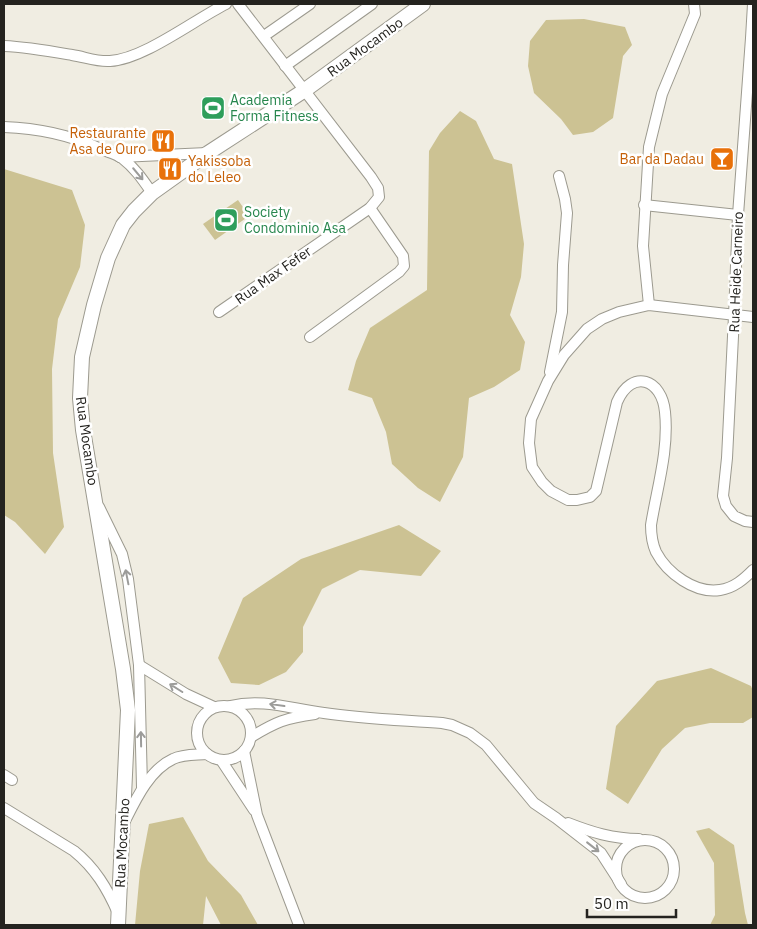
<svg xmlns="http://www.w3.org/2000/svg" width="757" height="929" viewBox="0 0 757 929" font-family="'IBM Plex Sans',sans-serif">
	<rect width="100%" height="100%" fill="#f0ede2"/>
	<g fill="#ccc293">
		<polygon points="584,19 625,27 632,45 623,56 613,118 593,132 573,135 561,119 534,93 528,66 530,41 546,20"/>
		<polygon points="460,111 476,121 494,159 512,164 524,244 521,277 510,315 525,342 520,370 494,387 469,398 463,457 440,502 418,488 392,464 386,432 372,398 348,390 356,361 370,328 427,290 429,151 440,133"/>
		<polygon points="4,169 72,190 85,225 80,267 58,319 52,369 53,453 64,527 45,554 15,522 4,515"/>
		<polygon points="238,200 249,216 215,240 203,224"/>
		<polygon points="399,525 441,551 421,576 360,570 322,589 303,627 303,652 286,672 259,685 231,683 218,658 243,598 301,559"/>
		<polygon points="711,668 751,686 753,691 753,717 743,723 710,723 685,728 662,749 628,804 606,789 616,726 657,681"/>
		<polygon points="183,817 208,861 241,895 258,925 221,925 206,896 203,925 135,925 140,871 149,824"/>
		<polygon points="709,828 734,845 745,913 748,925 710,925 715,915 714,863 696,831"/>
	</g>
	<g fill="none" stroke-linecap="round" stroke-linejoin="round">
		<defs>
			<g id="street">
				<polyline points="753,4 751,38 738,215 734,316 727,458 723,496 726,506 734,516 745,521 753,522"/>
				<polyline points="264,36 310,4"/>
				<path d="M4 46C27 47 49 51 72 55 85 57 97 62 110 61 144 59 194 20 226 4"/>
				<polyline points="285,66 372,4"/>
				<path d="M4 127C38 128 70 135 101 149 108 152 116 154 122 158 135 168 143 180 152 193"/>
				<polyline points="120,157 207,153"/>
				<polyline points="644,205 738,215"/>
				<polyline points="649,305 643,246 649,147 662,94 695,14 694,4"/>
				<polyline points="219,312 370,208 379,197 378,188 371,177 238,4"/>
				<path d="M753 317 649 305 619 312 602 319 587 329 564 355 548 381 531 419 529 443 532 467 542 482 551 491 568 500H577L590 497 596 491 617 402C632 368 662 379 665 412 669 450 657 488 651 525 651 535 652 543 656 552 667 573 695 594 720 590 734 588 744 579 753 570"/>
				<polyline points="310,337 399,272 404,266 403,256 370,208"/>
				<polyline points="550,372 562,312 563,265 567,213 565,199 559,176"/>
				<polyline points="99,507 122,554 128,579 139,665 142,787"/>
				<polyline points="139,665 186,694 214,707"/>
				<circle cx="224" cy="733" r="27"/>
				<path d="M230 706C263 698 291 709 324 713 363 719 403 720 442 723L452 725 470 733 486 745 534 803 556 818 601 853 621 884"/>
				<path d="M251 737C276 722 285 718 315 714"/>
				<polyline points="244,751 257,815 299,925"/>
				<polyline points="221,760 254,810"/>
				<polyline points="4,775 12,780"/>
				<path d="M4 808 74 851C95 868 107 888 118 913"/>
				<path d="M124 823C135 801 149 770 173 759 183 754 195 755 207 754"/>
				<path d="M568 823C591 832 613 839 639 839"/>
				<circle cx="645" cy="869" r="29"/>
			</g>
			<polyline id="secondary" points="118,925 128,710 123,669 83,430 80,398 82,357 94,305 108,258 123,225 134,211 152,193 208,153 305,90 423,4"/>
		</defs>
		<use href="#street" stroke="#9c9a8f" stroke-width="12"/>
		<use href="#secondary" stroke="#9c9a8f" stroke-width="16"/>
		<use href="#street" stroke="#fff" stroke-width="10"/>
		<use href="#secondary" stroke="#fff" stroke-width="14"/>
	</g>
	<defs><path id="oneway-shaft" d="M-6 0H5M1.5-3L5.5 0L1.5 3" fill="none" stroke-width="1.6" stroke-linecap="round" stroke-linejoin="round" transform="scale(1.25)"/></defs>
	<g stroke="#9c9c9a">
		<use href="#oneway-shaft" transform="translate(138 174) rotate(50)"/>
		<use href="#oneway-shaft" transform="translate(127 577) rotate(-101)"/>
		<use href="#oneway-shaft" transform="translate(176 688) rotate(-148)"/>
		<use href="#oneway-shaft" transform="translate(277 705) rotate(-172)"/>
		<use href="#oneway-shaft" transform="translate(141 739) rotate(-91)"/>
		<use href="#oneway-shaft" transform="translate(593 847) rotate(38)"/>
	</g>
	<defs>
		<symbol id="stadium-square" viewBox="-11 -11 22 22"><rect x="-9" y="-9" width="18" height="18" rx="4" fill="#2e9e5b" stroke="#fff"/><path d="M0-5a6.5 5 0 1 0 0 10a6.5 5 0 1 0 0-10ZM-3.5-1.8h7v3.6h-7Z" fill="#fff"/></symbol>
		<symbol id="restaurant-square" viewBox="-11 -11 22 22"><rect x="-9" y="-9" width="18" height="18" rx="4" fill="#e8710a" stroke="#fff"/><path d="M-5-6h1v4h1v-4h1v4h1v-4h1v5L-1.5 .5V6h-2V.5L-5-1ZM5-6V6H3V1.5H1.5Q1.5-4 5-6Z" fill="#fff"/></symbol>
		<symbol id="bar-square" viewBox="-11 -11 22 22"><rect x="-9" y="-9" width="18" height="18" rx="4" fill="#e8710a" stroke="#fff"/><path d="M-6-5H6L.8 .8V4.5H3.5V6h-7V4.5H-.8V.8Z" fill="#fff"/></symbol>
	</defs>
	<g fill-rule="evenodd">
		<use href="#stadium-square" x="199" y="94" width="28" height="28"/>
		<use href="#restaurant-square" x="149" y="127" width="28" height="28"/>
		<use href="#bar-square" x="708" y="145" width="28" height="28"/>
		<use href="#restaurant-square" x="156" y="155" width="28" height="28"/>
		<use href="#stadium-square" x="212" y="206" width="28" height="28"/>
	</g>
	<g text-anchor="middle" stroke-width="5" stroke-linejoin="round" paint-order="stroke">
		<g font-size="14" fill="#24231f" stroke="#fff">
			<text transform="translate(365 47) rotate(-36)" y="5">Rua Mocambo</text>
			<text transform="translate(736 272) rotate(-88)" y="5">Rua Heide Carneiro</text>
			<text transform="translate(273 275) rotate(-35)" y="5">Rua Max Fefer</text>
			<text transform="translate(87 441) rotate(82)" y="5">Rua Mocambo</text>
			<text transform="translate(122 843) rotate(-87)" y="5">Rua Mocambo</text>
		</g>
		<g font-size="14" fill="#27864d" stroke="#fff" text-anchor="start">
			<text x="230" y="105">Academia<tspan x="230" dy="16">Forma Fitness</tspan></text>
			<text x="244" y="217">Society<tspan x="244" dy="16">Condominio Asa</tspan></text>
		</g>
		<g font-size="14" fill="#c56008" stroke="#fff" text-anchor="end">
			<text x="146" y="138">Restaurante<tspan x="146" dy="16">Asa de Ouro</tspan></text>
			<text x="704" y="164">Bar da Dadau</text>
			<text x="188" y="166" text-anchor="start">Yakissoba<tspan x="188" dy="16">do Leleo</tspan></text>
		</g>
	</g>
	<rect width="757" height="929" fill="none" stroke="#24231f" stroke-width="10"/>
	<path d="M587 909v8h89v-8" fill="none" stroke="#24231f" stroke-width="2.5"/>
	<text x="594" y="909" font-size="15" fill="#24231f" stroke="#ffffff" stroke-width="4" paint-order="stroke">50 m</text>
</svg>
